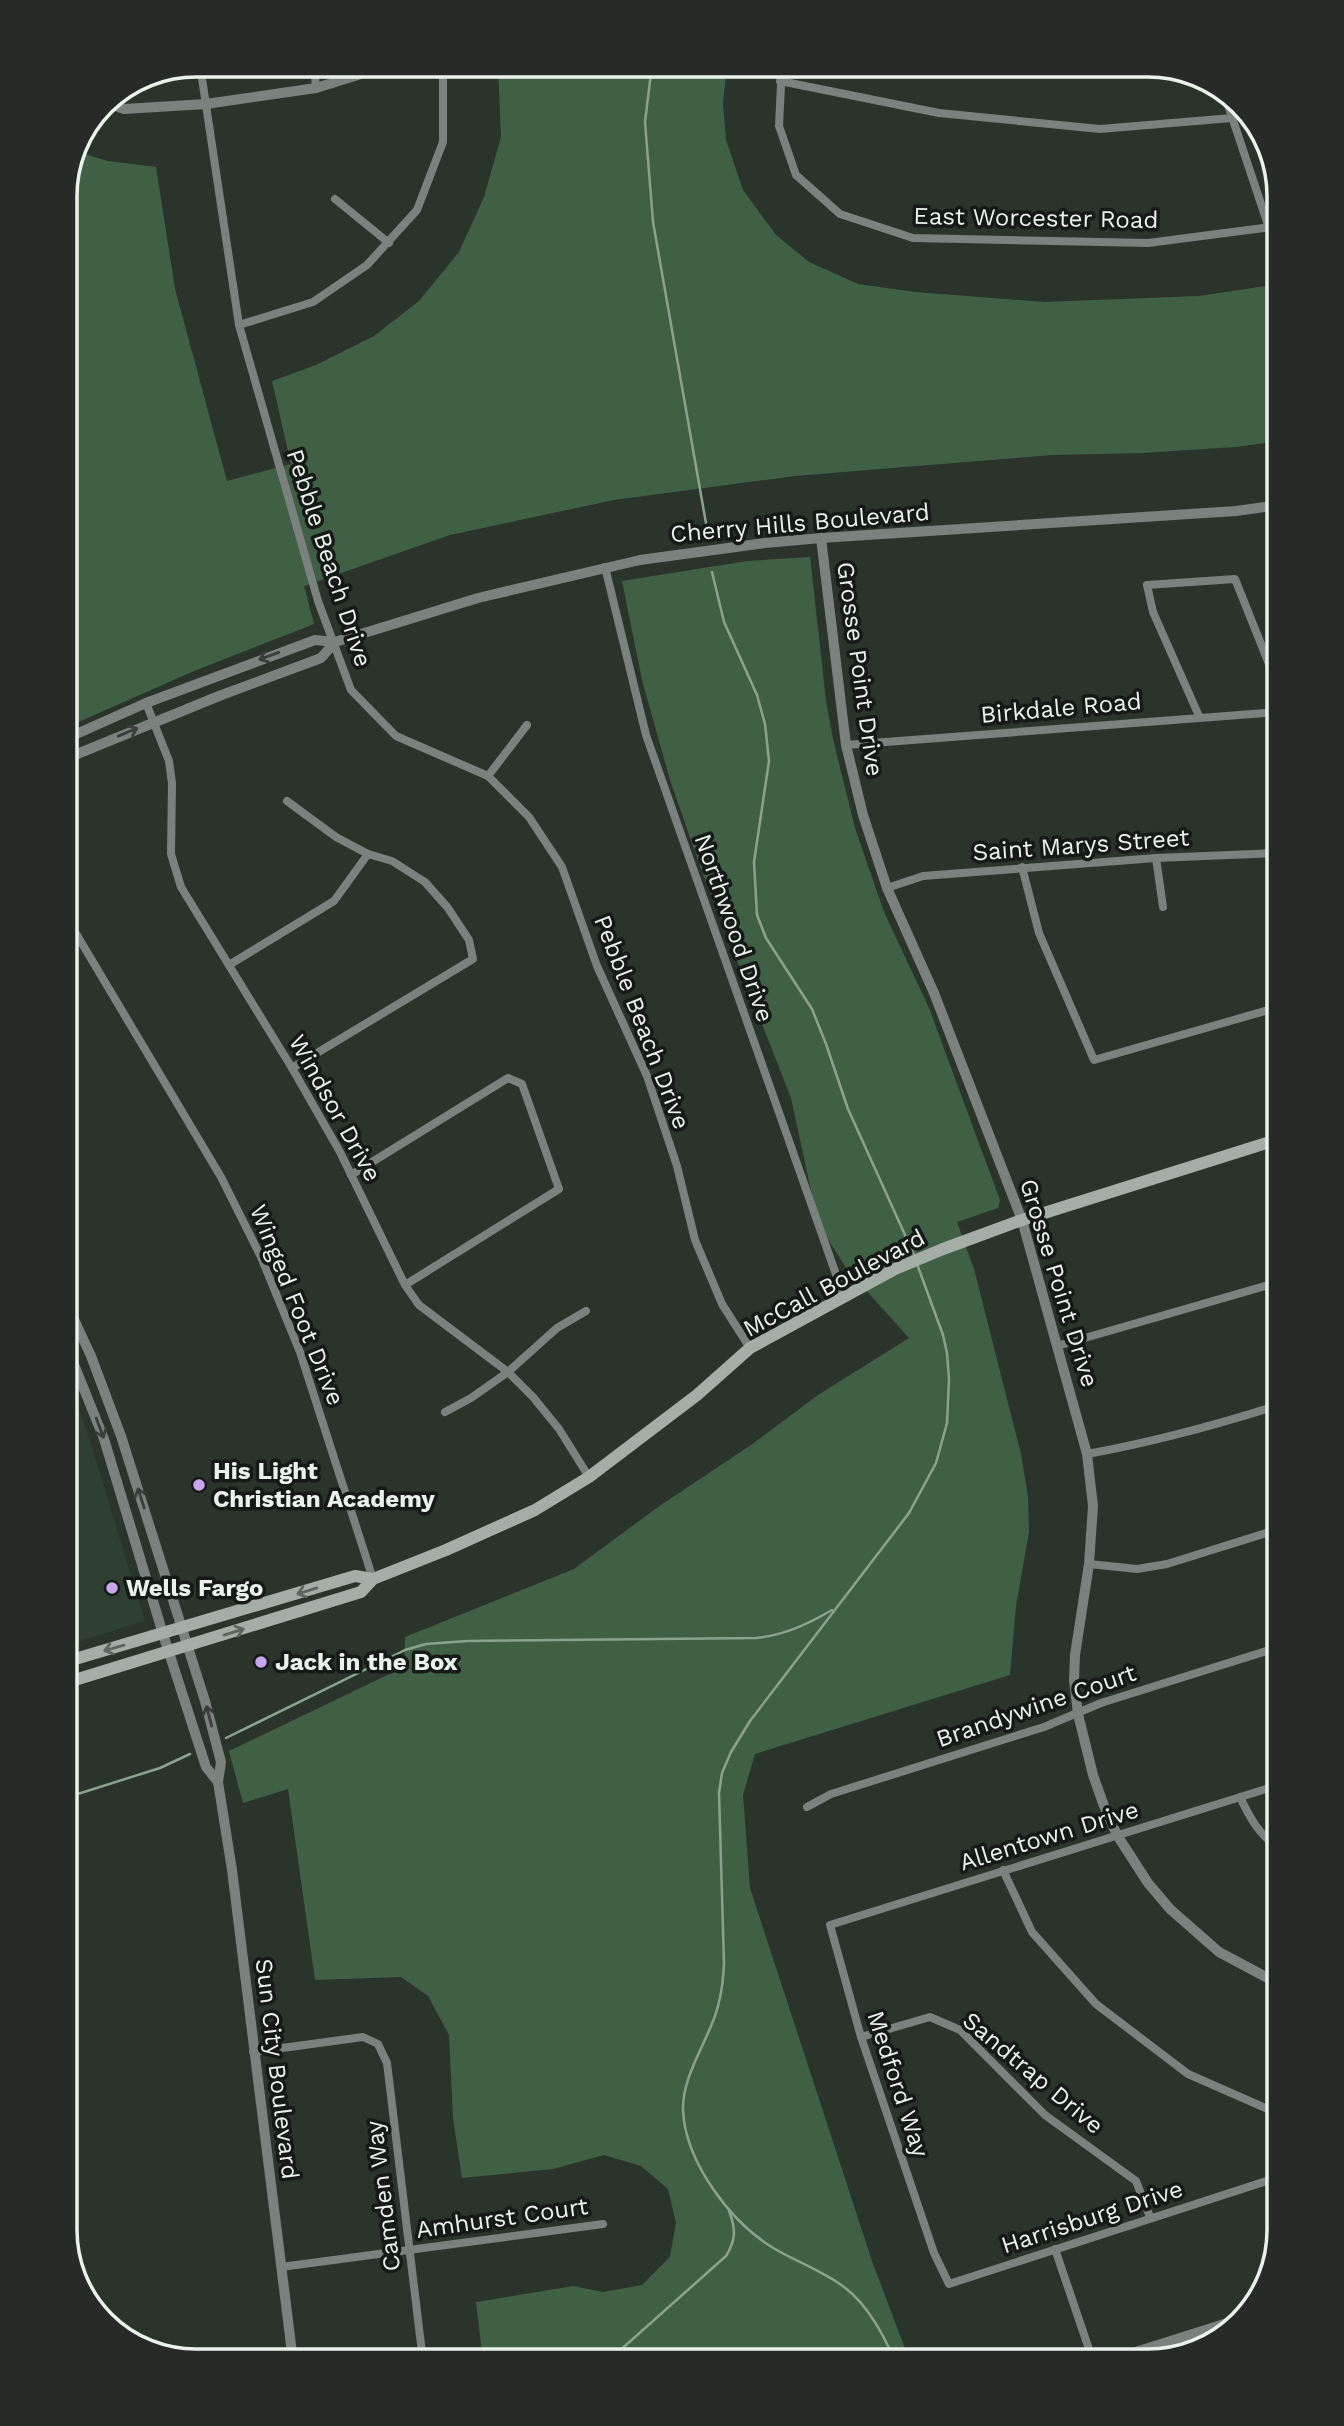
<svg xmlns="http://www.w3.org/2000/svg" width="1344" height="2426" viewBox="0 0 1344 2426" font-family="'Work Sans',sans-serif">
	<rect width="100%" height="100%" fill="#2a342b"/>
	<polygon fill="#2f3f32" points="65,1372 87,1431 145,1621 65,1646"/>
	<g fill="#406046">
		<polygon points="498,65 727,65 723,103 726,140 743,190 776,235 809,262 858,284 915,292 1045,302 1199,296 1279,284 1279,441 1236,447 1142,453 1052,455 795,476 614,500 450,535 304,586 314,624 194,671 65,728 65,188 81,153 108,161 156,167 175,289 227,481 291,464 272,381 316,365 374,336 419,301 459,252 484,197 501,137"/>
		<polygon points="810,557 826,701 833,739 855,828 884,912 929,1008 1000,1200 998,1208 957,1222 974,1269 1021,1454 1028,1497 1029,1532 1016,1606 1010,1675 755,1754 743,1795 750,1888 872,2261 907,2354 884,2361 483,2361 476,2302 573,2286 603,2292 642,2285 670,2257 676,2223 668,2189 641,2166 604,2155 553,2169 462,2178 453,2118 449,2035 428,1996 401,1977 315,1980 288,1789 243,1803 229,1751 404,1667 405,1637 574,1569 658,1507 751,1445 818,1395 909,1338 846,1268 818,1223 791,1098 700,866 670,780 642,680 622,581 747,561"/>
	</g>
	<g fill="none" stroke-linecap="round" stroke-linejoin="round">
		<g stroke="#8aa38e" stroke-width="2.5">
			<polyline points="652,65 645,122 653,222 707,529"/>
			<polyline points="712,572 724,622 757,695 765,724 769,761 754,862 757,915 766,938 812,1009 826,1044 848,1109 915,1257"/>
			<path d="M226 1738 405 1650 426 1644 467 1641 756 1638C785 1635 808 1624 832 1610"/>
			<polyline points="65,1798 160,1768 190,1754"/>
			<path d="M608 2361 726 2256C736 2240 736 2229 729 2211"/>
			<path d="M895 2361C883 2334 868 2305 844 2287 823 2271 797 2262 775 2249 731 2223 686 2163 683 2111 682 2081 700 2053 711 2026 720 2006 723 1987 724 1964L719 1793 722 1773 731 1752 750 1721 909 1513 936 1463 947 1423 949 1379 947 1353 943 1335 917 1264"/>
		</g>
		<g stroke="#7b817c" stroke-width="8">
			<polyline points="200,65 239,325 318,601 351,690 396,736 488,776 529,817 562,867 597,966 647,1076 677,1166 695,1240 722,1304 750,1348"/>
			<polyline points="314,65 316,88"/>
			<polyline points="782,65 779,126 796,175 840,214 913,238 1148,243 1279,226"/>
			<polyline points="780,81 939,113 1100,129 1232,118"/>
			<polyline points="1223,90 1269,228"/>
			<polyline points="335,199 389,243"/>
			<polyline points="239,325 313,302 367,265 417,210 443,142 443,65"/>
			<polyline points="605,567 646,735 844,1297"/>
			<polyline points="146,703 169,761 172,783 171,854 181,887 292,1068 340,1152 405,1285 419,1305 508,1372 533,1397 559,1429 589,1477"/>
			<polyline points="1199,716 1153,612 1147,585 1235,579 1279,689"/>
			<polyline points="846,745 1279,712"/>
			<polyline points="488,776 527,725"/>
			<polyline points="287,801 336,837 368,854 392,861 425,882 448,908 469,940 473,959 292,1068"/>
			<polyline points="1156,858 1163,907"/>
			<polyline points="1022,867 1039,933 1094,1060 1279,1007"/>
			<polyline points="887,888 923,876 1156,858 1279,853"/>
			<polyline points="65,915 221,1177 261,1257 300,1352 373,1579"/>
			<polyline points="229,965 334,901 368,854"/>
			<polyline points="1274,1009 1279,1028"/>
			<polyline points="351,1175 508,1078 522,1084 559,1189 405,1285"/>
			<polyline points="1057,1346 1279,1282"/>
			<polyline points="445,1412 471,1398 508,1372 557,1328 586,1311"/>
			<path d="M1087 1454C1153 1442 1216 1425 1279 1405"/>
			<polyline points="1089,1564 1137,1569 1167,1564 1279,1529"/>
			<path d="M1240 1797C1250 1818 1259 1835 1279 1848"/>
			<polyline points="807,1807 831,1794 1044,1727 1101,1703 1279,1647"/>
			<polyline points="1003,1870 1032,1932 1096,2004 1188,2074 1279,2114"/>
			<polyline points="861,2037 930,2017 960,2030 1045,2115 1136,2181 1150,2217"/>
			<polyline points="253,2052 363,2037 378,2044 387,2063 423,2361"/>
			<polyline points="1279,2177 949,2284 934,2253 861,2037 830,1925 1279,1785"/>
			<polyline points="1055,2249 1093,2361"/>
			<polyline points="281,2267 603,2224"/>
		</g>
		<g stroke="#7b817c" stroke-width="10">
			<polyline points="105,102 124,109 206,104 316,88 390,65"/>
			<polyline points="821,538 846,745 863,815 887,888 934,993 1022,1220 1087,1454 1093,1506 1089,1564 1075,1655 1074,1680 1078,1714 1093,1775 1104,1806 1117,1835 1148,1883 1170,1909 1219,1952 1279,1984"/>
			<polyline points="65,739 146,703 315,640 335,642 478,598 640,560 765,543 821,538 1236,511 1279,505"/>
			<polyline points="65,759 219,696 321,658 335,642"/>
			<polyline points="65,1300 91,1356 121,1436 205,1701 221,1762 218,1782 232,1870 293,2361"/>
			<polyline points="65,1342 104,1439 163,1634 206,1767 218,1782"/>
			<polyline points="1107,2361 1237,2320"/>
		</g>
		<g stroke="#a5aea6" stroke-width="12">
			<polyline points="65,1662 355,1576 373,1579"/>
			<polyline points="65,1683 361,1592 373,1579 446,1550 535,1510 589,1477 697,1395 750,1348 895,1269 943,1249 1022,1220 1279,1139"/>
		</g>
	</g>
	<defs><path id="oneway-shaft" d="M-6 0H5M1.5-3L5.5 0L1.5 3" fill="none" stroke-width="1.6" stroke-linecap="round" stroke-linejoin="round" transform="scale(1.75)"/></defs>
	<g stroke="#393e3a">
		<use href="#oneway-shaft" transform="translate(269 656) rotate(160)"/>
		<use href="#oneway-shaft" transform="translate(128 732) rotate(-23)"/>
		<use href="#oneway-shaft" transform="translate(100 1428) rotate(69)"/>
		<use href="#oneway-shaft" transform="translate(141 1498) rotate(-108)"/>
		<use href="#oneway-shaft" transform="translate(209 1716) rotate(-105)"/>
	</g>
	<g stroke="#5e645e">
		<use href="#oneway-shaft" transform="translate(307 1591) rotate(163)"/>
		<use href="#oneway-shaft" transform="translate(234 1632) rotate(-17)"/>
		<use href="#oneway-shaft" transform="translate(114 1648) rotate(164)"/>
	</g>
	<g fill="#c8a6ef" stroke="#161a16" stroke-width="2.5">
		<circle cx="199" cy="1485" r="7"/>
		<circle cx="112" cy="1588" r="7"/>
		<circle cx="261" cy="1662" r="7"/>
	</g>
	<g text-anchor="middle" stroke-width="7" stroke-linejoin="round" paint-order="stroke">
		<g font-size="24" fill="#ebf2ec" stroke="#161a16">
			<text transform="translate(1036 218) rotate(1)" y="8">East Worcester Road</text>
			<text transform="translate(800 523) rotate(-5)" y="8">Cherry Hills Boulevard</text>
			<text transform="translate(329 558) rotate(72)" y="8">Pebble Beach Drive</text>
			<text transform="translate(860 669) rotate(82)" y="8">Grosse Point Drive</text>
			<text transform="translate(1061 708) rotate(-5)" y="8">Birkdale Road</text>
			<text transform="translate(1081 845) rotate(-4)" y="8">Saint Marys Street</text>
			<text transform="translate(734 928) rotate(71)" y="8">Northwood Drive</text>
			<text transform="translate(642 1022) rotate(69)" y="8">Pebble Beach Drive</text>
			<text transform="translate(335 1108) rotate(61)" y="8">Windsor Drive</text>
			<text transform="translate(834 1283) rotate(-28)" y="8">McCall Boulevard</text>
			<text transform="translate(1059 1283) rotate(73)" y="8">Grosse Point Drive</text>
			<text transform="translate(297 1305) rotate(68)" y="8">Winged Foot Drive</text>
			<text transform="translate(1036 1706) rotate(-19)" y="8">Brandywine Court</text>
			<text transform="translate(1049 1836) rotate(-17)" y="8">Allentown Drive</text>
			<text transform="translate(277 2069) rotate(83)" y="8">Sun City Boulevard</text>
			<text transform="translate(1033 2073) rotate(40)" y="8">Sandtrap Drive</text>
			<text transform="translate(898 2084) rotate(72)" y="8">Medford Way</text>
			<text transform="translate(383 2196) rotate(-97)" y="8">Camden Way</text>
			<text transform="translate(1092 2217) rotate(-18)" y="8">Harrisburg Drive</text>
			<text transform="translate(502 2218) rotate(-8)" y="8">Amhurst Court</text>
		</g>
		<g font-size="24" font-weight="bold" fill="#ebf2ec" stroke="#161a16" text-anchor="start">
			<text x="213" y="1479">His Light<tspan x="213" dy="28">Christian Academy</tspan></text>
			<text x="126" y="1596">Wells Fargo</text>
			<text x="275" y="1670">Jack in the Box</text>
		</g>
	</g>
	<path d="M0 0H1344V2426H0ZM196 77H1148A119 119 0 0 1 1267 196V2230A119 119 0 0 1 1148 2349H196A119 119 0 0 1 77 2230V196A119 119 0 0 1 196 77Z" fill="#272b27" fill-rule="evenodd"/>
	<path fill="none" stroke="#ebf2ec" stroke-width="3.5" d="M196 77H1148A119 119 0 0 1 1267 196V2230A119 119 0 0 1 1148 2349H196A119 119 0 0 1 77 2230V196A119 119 0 0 1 196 77Z"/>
</svg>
